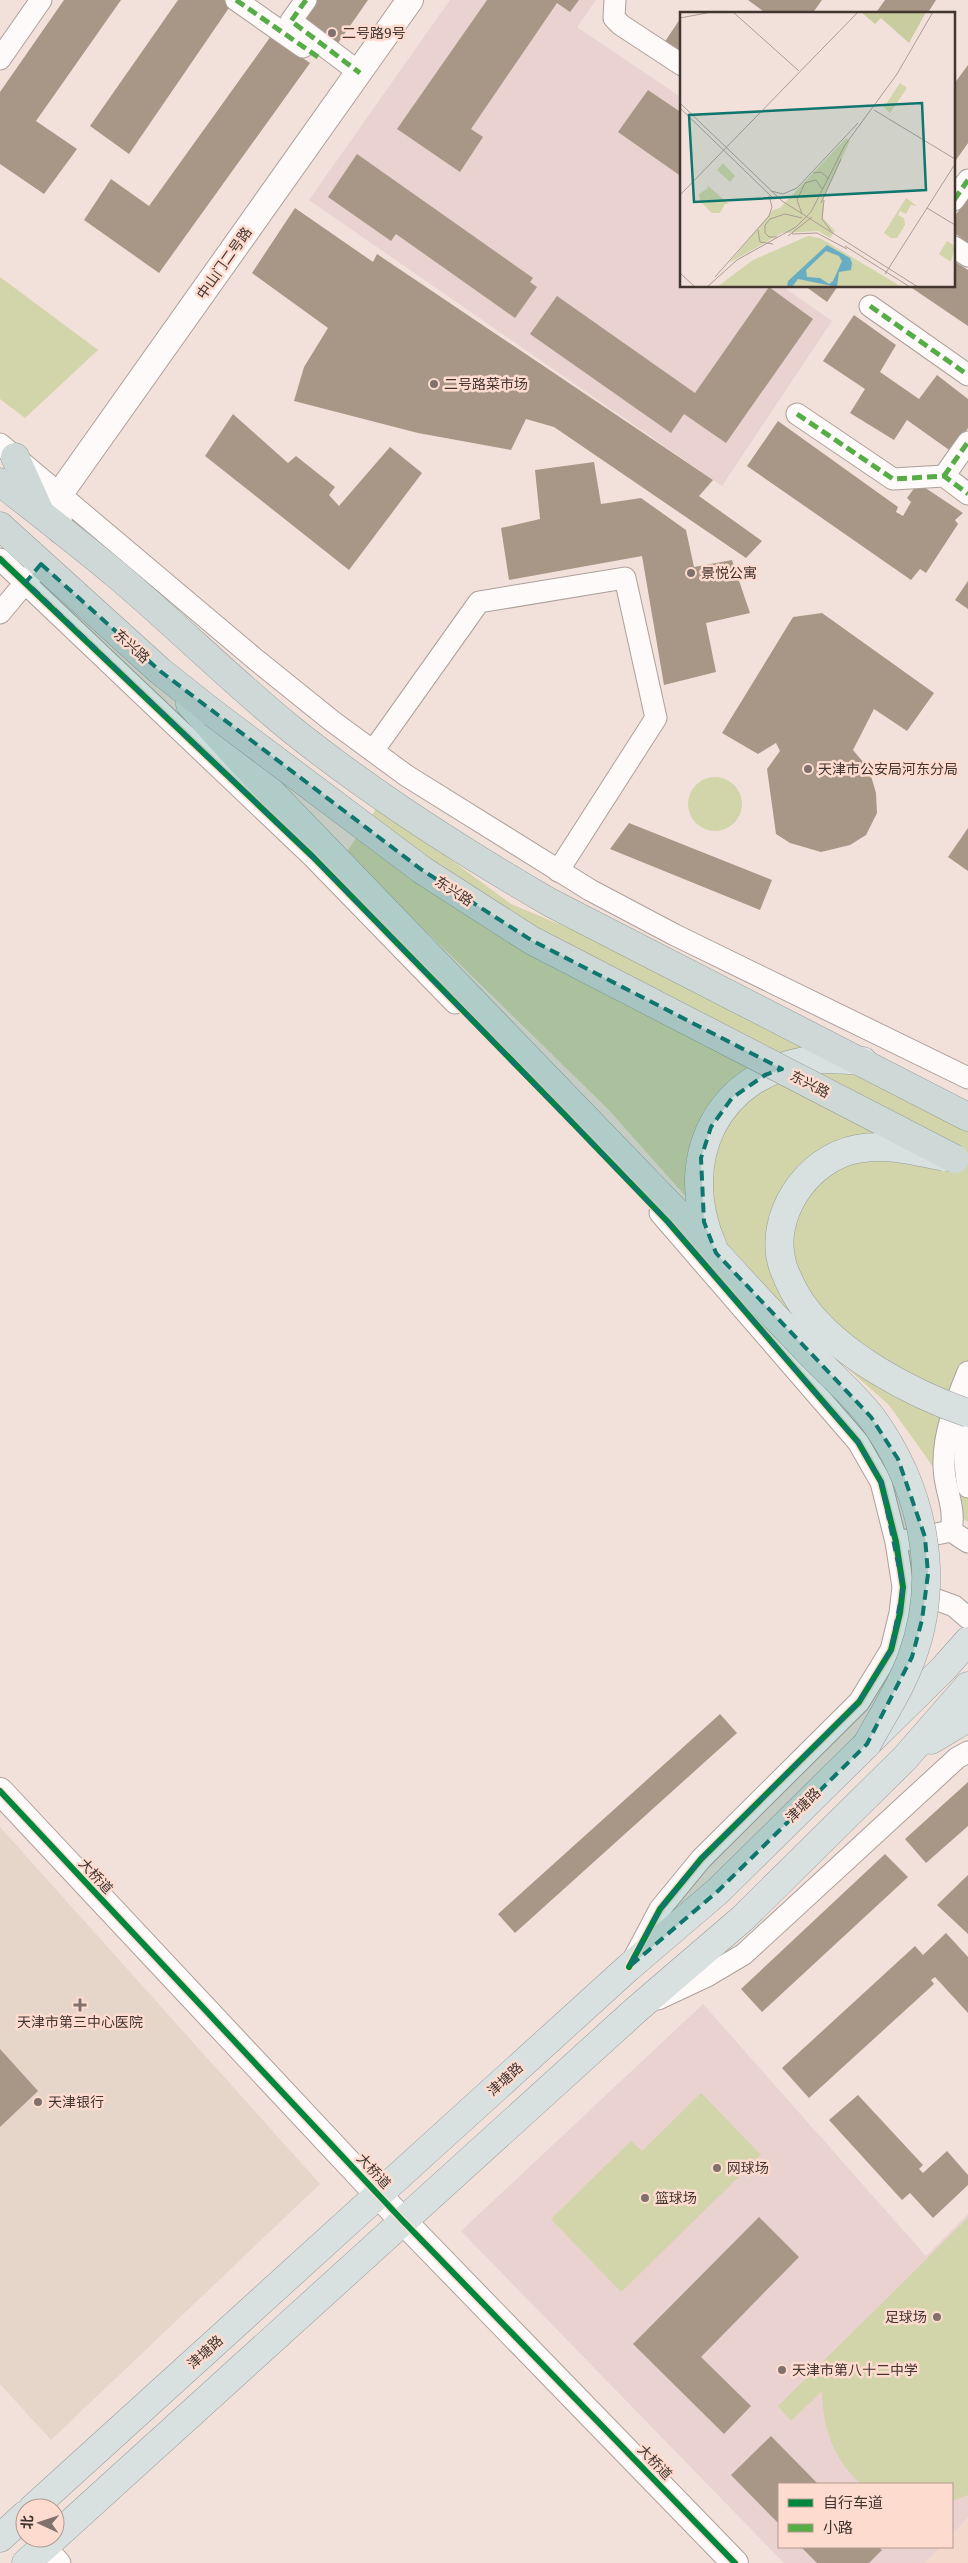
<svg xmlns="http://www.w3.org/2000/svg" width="968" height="2563" viewBox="0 0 968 2563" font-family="'Noto Serif','Noto Sans SC',serif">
	<rect width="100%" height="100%" fill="#f2e1da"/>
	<polygon fill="#f5d8cc" points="968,2517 968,2563 925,2563 940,2547 952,2547 952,2535"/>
	<g fill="#e9d2cf">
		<polygon points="450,0 596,0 577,27 682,98 682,286 782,286 832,321 722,486 309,200"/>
		<polygon points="703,2004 926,2256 968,2214 968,2517 952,2535 952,2484 779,2484 779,2547 940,2547 925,2563 784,2563 461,2231"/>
	</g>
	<polygon fill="#e6d5c9" points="0,1827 320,2184 51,2440 0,2384"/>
	<g fill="#d2d4a9">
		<polygon points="0,277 98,350 25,418 0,399"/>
		<circle cx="715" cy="804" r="27"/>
		<polygon points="378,806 511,904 644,960 968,1122 968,1522 961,1517 936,1471 889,1405 806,1332 608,1109 346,853"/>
		<polygon points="701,2093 761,2155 621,2292 551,2219 631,2141 642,2151"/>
		<path d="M968 2218V2495L952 2501V2484H861C833 2459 823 2428 822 2391L791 2421 778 2406Z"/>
	</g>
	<g fill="#a89786">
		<polygon points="64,0 121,0 36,121 77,149 44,194 0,164 0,92"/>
		<polygon points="178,0 224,0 231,5 129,154 90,126"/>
		<polygon points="313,0 368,0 336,46 299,20"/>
		<polygon points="487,0 579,0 570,12 557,3 471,129 483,137 460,172 397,129"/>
		<polygon points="748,0 822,0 812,14 767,14"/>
		<polygon points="885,0 936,0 927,14 875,14"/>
		<polygon points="682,16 682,55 664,43"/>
		<polygon points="271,36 310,63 159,273 84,220 111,179 149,206"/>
		<polygon points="968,65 968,143 954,163 954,84"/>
		<polygon points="648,90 682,113 682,177 618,132"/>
		<polygon points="357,154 533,278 530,282 537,287 515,318 396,234 391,241 328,197"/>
		<polygon points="968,198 968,243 954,233 954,217"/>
		<polygon points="295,208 373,262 377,254 713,480 699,496 762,541 746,558 554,427 526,419 511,450 418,433 294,401 304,367 328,328 252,273"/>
		<polygon points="954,261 968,270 968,326 909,286 954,286"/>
		<polygon points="805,286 838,286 827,302"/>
		<polygon points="769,287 813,319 726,443 684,414 671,433 530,334 557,296 695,393"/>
		<polygon points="854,315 896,345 880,372 919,399 937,375 968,399 968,428 952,452 907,420 894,440 850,413 865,389 823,361"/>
		<polygon points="233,414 288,463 296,456 335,487 329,495 339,506 390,447 422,473 349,570 205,456"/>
		<polygon points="778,421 898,507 896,512 903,516 911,502 907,498 918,483 963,513 955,520 958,524 926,573 920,569 911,580 747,466"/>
		<polygon points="594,462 601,504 641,498 686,530 694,567 732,560 750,613 706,623 716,672 664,685 642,556 509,580 501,528 540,519 535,470"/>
		<polygon points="968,581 968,609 955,600"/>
		<polygon points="822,613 934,693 907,731 874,709 853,750 869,769 876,793 877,813 866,835 850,845 821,852 790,843 776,834 767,769 780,751 776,743 758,754 722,733 793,617"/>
		<polygon points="629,823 772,880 760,910 610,849"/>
		<polygon points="968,828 968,871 948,857"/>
		<polygon points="720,1714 737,1733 515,1933 498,1914"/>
		<polygon points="968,1782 968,1826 926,1863 905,1839"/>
		<polygon points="885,1854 908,1877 762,2012 741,1989"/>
		<polygon points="968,1875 968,1934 937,1905"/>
		<polygon points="946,1933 968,1957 968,2013 935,1977 931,1980 934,1984 809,2098 782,2068 915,1946 923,1955"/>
		<polygon points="0,2049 38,2091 0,2127"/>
		<polygon points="858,2095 923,2165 919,2169 923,2173 947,2151 968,2175 968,2185 933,2218 910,2193 902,2200 829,2120"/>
		<polygon points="759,2217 799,2257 701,2357 751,2406 724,2434 633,2344"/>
		<polygon points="771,2436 818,2484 779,2484 779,2524 731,2475"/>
		<polygon points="801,2547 878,2547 882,2550 869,2563 817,2563"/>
	</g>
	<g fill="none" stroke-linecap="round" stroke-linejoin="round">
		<defs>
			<g id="minor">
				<polyline points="236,0 303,47"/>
				<polyline points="306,0 291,21 360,73"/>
				<polyline points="615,0 614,18 621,25 682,65"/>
				<polyline points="0,59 41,0"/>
				<polyline points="954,200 968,180"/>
				<polyline points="954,247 968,256"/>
				<polyline points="870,306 968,375"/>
				<polyline points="797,414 893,479 944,476 968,494"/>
				<polyline points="0,444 255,659 332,721 407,776 590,890 675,935 968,1078"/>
				<polyline points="944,476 968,442"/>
				<polyline points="0,559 313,857 455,1003"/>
				<polyline points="0,613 35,571"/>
				<polyline points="373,751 479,602 625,578 656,718 558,871"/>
				<path d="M968 1429C963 1448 965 1467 968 1487"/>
				<path d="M951 1531C956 1505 944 1490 944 1466 943 1434 956 1401 968 1372"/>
				<polyline points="907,1540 951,1531 968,1542"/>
				<polyline points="913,1591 954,1606 968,1618"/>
				<polyline points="633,1960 660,1909 701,1859 859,1702 891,1650 900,1613 903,1587 896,1542 881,1482 858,1442 660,1213"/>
				<polyline points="658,1999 707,1976 744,1954 957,1758 968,1752"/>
				<polyline points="45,2546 60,2563"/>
			</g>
			<g id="tertiary">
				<polyline points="61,531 56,508 59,495 410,0"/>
				<polyline points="0,1791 403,2221 735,2563"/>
			</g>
			<g id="primary">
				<polyline points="190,704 242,762 716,1253"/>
				<path d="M713 1247C675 1161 716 1072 813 1060 829 1058 846 1060 863 1061"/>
				<polyline points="931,1740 968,1718"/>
				<polyline points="33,2508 629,1967 718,1891 944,1668 968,1641"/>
				<polyline points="55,2537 637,2009 743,1918 905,1758 968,1686"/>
				<polyline points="0,2538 25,2515"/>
				<polyline points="26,2563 54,2538"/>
			</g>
			<g id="trunk">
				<polyline points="15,457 39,510"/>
				<path d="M0 482C40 513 80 544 118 576 177 626 231 680 291 729 372 794 461 851 551 903L968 1117"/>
				<polyline points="0,526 160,671 213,713"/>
			</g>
		</defs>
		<use href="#minor" stroke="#ada09a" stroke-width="23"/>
		<use href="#tertiary" stroke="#ada09a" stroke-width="28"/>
		<use href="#primary" stroke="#969e9a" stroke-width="29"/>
		<use href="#trunk" stroke="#969e9a" stroke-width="29"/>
		<use href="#minor" stroke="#fdfaf9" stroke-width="21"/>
		<use href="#tertiary" stroke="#fdfaf9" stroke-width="26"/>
		<use href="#primary" stroke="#d9e1e0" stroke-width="28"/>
		<use href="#trunk" stroke="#ced8d7" stroke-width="28"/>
		<defs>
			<g id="primary-bridge">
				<path d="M944 1157C915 1151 886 1143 857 1149 807 1158 767 1217 783 1267 788 1280 795 1295 804 1307 839 1355 912 1394 968 1413"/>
				<path d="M716 1253C745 1285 774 1316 804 1347 824 1369 854 1394 872 1418 922 1487 942 1575 912 1657 901 1688 882 1716 867 1744"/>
			</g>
			<polyline id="trunk-bridge" points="213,713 422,870 531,940 955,1159"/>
		</defs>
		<use href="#primary-bridge" stroke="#969e9a" stroke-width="29" stroke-linecap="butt"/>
		<use href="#trunk-bridge" stroke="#969e9a" stroke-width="29" stroke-linecap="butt"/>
		<use href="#primary-bridge" stroke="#d9e1e0" stroke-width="28"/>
		<use href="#trunk-bridge" stroke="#ced8d7" stroke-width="28"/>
		<g stroke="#56ac45" stroke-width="5" stroke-dasharray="10 5" stroke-linecap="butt">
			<polyline points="236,0 318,57"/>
			<polyline points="306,0 291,21 360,73"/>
			<polyline points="954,200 968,180"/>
			<polyline points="870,306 968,375"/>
			<polyline points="797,414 893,479 944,476 968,494"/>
			<polyline points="944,476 968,442"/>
		</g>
		<defs>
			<g id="cycleway">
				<polyline points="0,559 313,857 564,1114 668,1222 858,1442 881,1482 896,1542 903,1587 900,1613 891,1650 859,1702 701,1859 660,1909 629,1967"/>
				<polyline points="0,1791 403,2221 735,2563"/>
			</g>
		</defs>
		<use href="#cycleway" stroke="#fddccf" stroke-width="9"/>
		<use href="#cycleway" stroke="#00873e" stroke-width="6"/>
	</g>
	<path fill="#0f766e" fill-opacity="0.2" stroke="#0f766e" stroke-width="4" stroke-dasharray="10 6" stroke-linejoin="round" d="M41 564 160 671 422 870 531 940 782 1069 765 1075 732 1098 711 1127 701 1158 704 1222 716 1253 871 1417 898 1459 925 1537 928 1574 922 1620 912 1657 867 1744 718 1891 629 1967 660 1909 701 1859 859 1702 891 1650 903 1587 881 1482 858 1442 668 1222 313 857 26 582Z"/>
	<g fill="#80716c" stroke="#fddccf" stroke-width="2">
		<circle cx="332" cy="33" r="5"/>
		<circle cx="434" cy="384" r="5"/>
		<circle cx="691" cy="573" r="5"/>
		<circle cx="808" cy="769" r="5"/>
		<path d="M77.5 1997.5h5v5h5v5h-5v5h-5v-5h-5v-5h5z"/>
		<circle cx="38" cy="2102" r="5"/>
		<circle cx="717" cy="2168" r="5"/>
		<circle cx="645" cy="2198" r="5"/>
		<circle cx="937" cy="2317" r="5"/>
		<circle cx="782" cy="2370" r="5"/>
	</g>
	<g text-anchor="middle" stroke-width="5" stroke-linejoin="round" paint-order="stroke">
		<g font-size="14" fill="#423530" stroke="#fddccf" text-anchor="start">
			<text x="342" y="38">二号路9号</text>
			<text x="444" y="389">二号路菜市场</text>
			<text x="701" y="578">景悦公寓</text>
			<text x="818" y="774">天津市公安局河东分局</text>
			<text x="80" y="2027" text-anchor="middle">天津市第三中心医院</text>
			<text x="48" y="2107">天津银行</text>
			<text x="727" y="2173">网球场</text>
			<text x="655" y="2203">篮球场</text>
			<text x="927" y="2322" text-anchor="end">足球场</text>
			<text x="792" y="2375">天津市第八十二中学</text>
		</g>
		<g font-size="14" fill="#423530" stroke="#fddccf">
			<text transform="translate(224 263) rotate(-55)" y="5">中山门二号路</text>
			<text transform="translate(132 646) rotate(42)" y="5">东兴路</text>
			<text transform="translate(454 891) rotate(33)" y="5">东兴路</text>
			<text transform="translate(810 1084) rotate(27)" y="5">东兴路</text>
			<text transform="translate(803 1805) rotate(-45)" y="5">津塘路</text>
			<text transform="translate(96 1876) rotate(47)" y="5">大桥道</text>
			<text transform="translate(505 2079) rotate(-42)" y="5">津塘路</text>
			<text transform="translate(374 2171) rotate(47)" y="5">大桥道</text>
			<text transform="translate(205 2352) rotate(-42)" y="5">津塘路</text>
			<text transform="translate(655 2462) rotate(46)" y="5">大桥道</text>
		</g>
	</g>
	<g transform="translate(680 12)">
		<rect width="275" height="275" fill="#f2e1da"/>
		<path d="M220 71 227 76 210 101 204 95ZM166 126 170 129 144 184 143 206 155 219 150 226 138 219 102 221 49 251 93 198 100 196ZM43 151 55 164 50 170 37 158ZM27 173 49 192H45L40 201H32L20 189 19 182 28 176ZM226 186 237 194 231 193 226 202 220 199 218 203 224 206 225 213 217 226H211L204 221ZM128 224 140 226 222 275H37L73 248ZM267 229 275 234 271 250 259 242Z" fill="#d2d4a9"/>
		<path d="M181 0H246L229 31 201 6 195 12Z" fill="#c9cc9e"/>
		<path d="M147 233 170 246 172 251 171 258 159 260 157 275 118 267 112 275H107L108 269ZM146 239 159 244 162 249 153 269 149 272 140 266 127 265 126 258Z" fill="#69adc3" fill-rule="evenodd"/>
		<path fill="none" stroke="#ac9c96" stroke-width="1" d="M53 0 119 59M0 6 32 0M0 91 102 189 238 275M0 96 94 187M194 98 275 147M133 161 141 160 149 167M91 179 103 182 117 176 178 111M0 183 178 0M144 188 142 207 151 219M141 191 161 147M247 196 275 213M122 202 117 188 125 171 136 168 142 177M78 218 80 230 93 232M112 222 137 221 167 237M108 224 132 205M97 225H89L85 221V213L90 207 105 202 122 206M165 234 230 275M0 261 15 275M205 262 275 152M35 265 89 204 92 195 89 184M27 275 57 248 116 215 131 200 165 133 217 62 253 0"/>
		<path fill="#0f766e" fill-opacity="0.15" stroke="#0f766e" stroke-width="2.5" d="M242 91 246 178 14 190 9 103Z"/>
		<rect width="275" height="275" fill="none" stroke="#423530" stroke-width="2.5"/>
	</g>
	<rect x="778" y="2483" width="175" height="65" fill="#fddccf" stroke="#b2998f"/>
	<rect x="788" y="2499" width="25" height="8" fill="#00873e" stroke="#b2998f"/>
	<text x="823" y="2508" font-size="15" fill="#423530">自行车道</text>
	<rect x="788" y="2524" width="25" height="8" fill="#56ac45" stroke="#b2998f"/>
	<text x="823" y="2533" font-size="15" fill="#423530">小路</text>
	<g transform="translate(40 2523) rotate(273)"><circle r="24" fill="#fddccf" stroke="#b2998f"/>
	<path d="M0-4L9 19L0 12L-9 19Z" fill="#80716c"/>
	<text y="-8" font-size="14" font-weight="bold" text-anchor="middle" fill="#423530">北</text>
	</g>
</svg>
